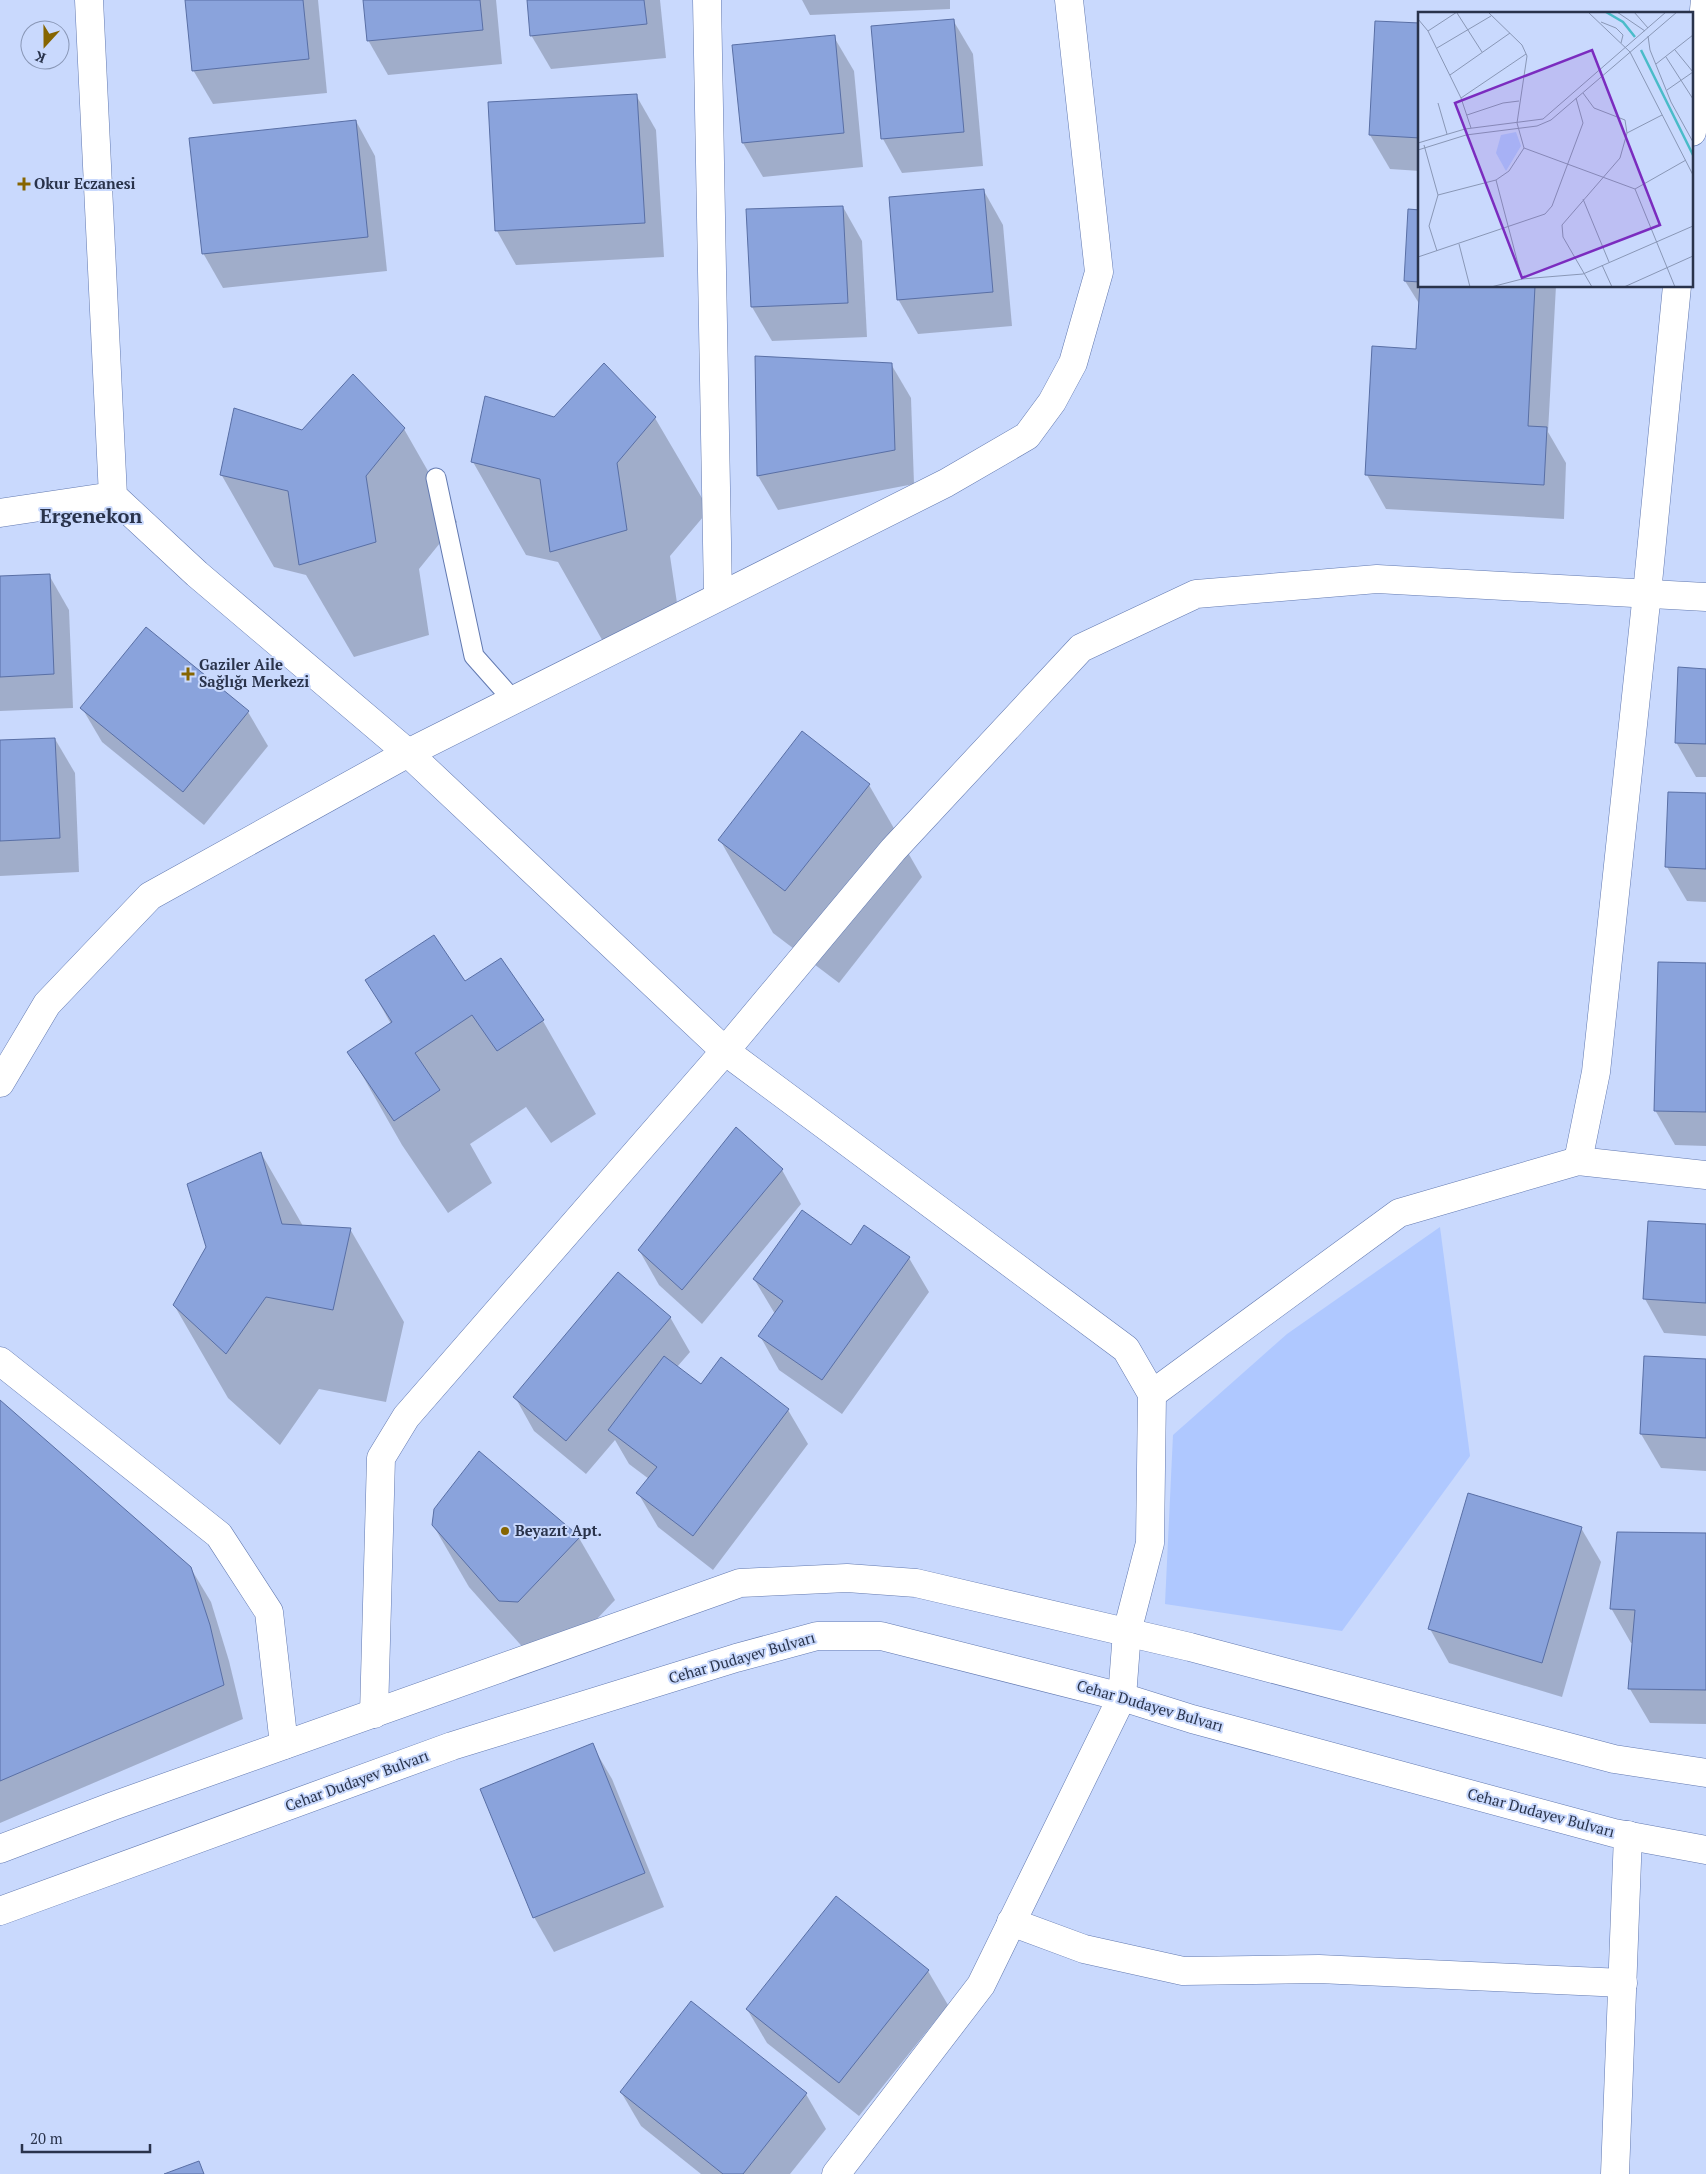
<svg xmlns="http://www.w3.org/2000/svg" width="1706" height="2174" viewBox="0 0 1706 2174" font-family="'PT Serif',serif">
	<rect width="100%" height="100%" fill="#c9d9fd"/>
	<polygon fill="#afc8ff" points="1440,1227 1470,1456 1342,1631 1165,1604 1173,1435 1287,1334"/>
	<g fill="#0003">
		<polygon points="186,0 318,0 327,93 213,104 193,70"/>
		<polygon points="364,0 496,0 502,64 388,75 368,40"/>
		<polygon points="528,0 660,0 666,58 551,69 531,35"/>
		<polygon points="802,0 950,0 950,9 810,15"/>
		<polygon points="953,20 973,54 983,166 902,173 883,139 872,27"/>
		<polygon points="1420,25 1420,171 1390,169 1370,135"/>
		<polygon points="834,37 854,71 863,167 763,177 743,143"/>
		<polygon points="636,95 656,130 664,257 516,265 497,231"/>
		<polygon points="356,121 375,156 387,271 223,288 203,253"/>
		<polygon points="984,191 1003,225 1012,326 918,334 898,299"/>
		<polygon points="843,207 862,241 867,337 772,341 752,307"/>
		<polygon points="1420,211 1420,286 1556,286 1548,432 1566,463 1564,519 1386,509 1367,475 1417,350 1420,305 1405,281"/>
		<polygon points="891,364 911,398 914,484 778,510 758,476"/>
		<polygon points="655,418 709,510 670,556 680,623 605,645 558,562 526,555 473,462 554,419"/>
		<polygon points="404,429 457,522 419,569 429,635 354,657 306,575 274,567 221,474 303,431"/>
		<polygon points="49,575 69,610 73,708 0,711 0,577"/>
		<polygon points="1706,670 1706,777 1696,777 1676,742"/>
		<polygon points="82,708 248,712 268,746 204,825 102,742"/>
		<polygon points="55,739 75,773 79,872 0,876 0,741"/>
		<polygon points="869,785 922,877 839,983 773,933 720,840"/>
		<polygon points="1706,794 1706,902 1687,901 1667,867"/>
		<polygon points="501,959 543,1021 596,1114 551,1143 526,1107 470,1144 492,1183 448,1213 402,1145 349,1052 391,1024 367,981 465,983"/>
		<polygon points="1706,965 1706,1146 1675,1145 1655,1110"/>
		<polygon points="261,1153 303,1226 350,1229 404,1322 386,1402 319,1389 280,1445 228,1398 174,1305"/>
		<polygon points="782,1170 801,1204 702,1324 659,1285 639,1250"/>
		<polygon points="1649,1222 1706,1226 1706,1336 1664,1333 1645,1299"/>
		<polygon points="851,1246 909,1258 929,1292 842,1414 779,1370 760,1336 775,1314 754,1279"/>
		<polygon points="670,1317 690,1352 677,1367 701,1386 721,1359 788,1410 808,1444 713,1570 658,1527 638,1493 649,1479 629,1464 615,1440 586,1474 534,1431 515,1397"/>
		<polygon points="1706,1361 1706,1471 1661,1468 1641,1434"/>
		<polygon points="0,1402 190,1567 211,1602 229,1661 243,1719 0,1823"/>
		<polygon points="433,1525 579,1538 615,1600 554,1664 536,1662 469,1587"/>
		<polygon points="1581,1528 1601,1562 1562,1697 1449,1663 1430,1629"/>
		<polygon points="1706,1534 1706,1724 1650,1723 1630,1689 1633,1643 1631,1643 1611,1608"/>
		<polygon points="592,1745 612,1779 664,1907 554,1952 534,1917"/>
		<polygon points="836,1897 928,1971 948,2005 859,2116 767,2043 747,2009"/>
		<polygon points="692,2003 806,2094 826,2129 790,2174 701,2174 641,2126 621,2092"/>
	</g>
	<g fill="#8aa3dc" stroke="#596fa5">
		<polygon points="185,0 303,0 309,59 192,71"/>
		<polygon points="363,0 480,0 483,30 367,41"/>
		<polygon points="527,0 644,0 647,24 530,36"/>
		<polygon points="954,19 964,132 881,139 871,26"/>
		<polygon points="1375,21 1420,23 1420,138 1369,135"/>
		<polygon points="835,35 844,133 742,143 732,45"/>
		<polygon points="637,94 645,223 495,231 488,102"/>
		<polygon points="356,120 368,237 202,254 189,138"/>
		<polygon points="984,189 993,292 897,300 889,197"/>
		<polygon points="843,206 848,303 751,307 746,209"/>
		<polygon points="1408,209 1420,210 1420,286 1535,286 1528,426 1547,427 1544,485 1365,475 1372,346 1416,349 1420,282 1404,281"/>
		<polygon points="755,356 892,363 895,450 757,476"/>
		<polygon points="604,363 656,417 617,463 627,530 550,552 540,479 471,462 485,396 554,417"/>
		<polygon points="353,374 405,428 366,476 376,542 299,565 288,491 220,475 234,408 302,430"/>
		<polygon points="50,574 54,674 0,677 0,576"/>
		<polygon points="146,627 249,711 183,792 80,708"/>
		<polygon points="1678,667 1706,669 1706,744 1675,743"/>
		<polygon points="802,731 870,784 785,891 718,840"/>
		<polygon points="55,738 60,838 0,841 0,740"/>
		<polygon points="1668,792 1706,793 1706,869 1665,867"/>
		<polygon points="434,935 465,981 501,958 544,1020 497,1051 472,1015 415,1053 440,1090 394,1121 347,1052 392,1022 365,980"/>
		<polygon points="1658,962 1706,963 1706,1112 1654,1111"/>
		<polygon points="736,1127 783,1169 682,1290 638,1250"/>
		<polygon points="261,1152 282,1224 351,1228 333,1310 266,1297 226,1354 173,1305 206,1247 187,1184"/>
		<polygon points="802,1210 851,1245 864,1225 910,1257 822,1380 758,1336 783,1301 753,1279"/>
		<polygon points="1648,1221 1706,1224 1706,1303 1643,1299"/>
		<polygon points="618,1272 671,1317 566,1441 513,1397"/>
		<polygon points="664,1356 701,1384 721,1357 789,1409 693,1536 636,1493 657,1467 608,1430"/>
		<polygon points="1644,1356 1706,1359 1706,1438 1640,1434"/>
		<polygon points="0,1400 191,1567 210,1625 224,1685 0,1781"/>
		<polygon points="479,1451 580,1537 518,1602 499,1601 432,1525 434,1509"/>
		<polygon points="1468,1493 1582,1527 1542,1663 1428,1629"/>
		<polygon points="1617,1532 1706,1533 1706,1690 1628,1689 1635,1610 1610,1609"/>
		<polygon points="593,1743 645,1873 533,1918 480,1789"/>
		<polygon points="836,1896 929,1970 839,2083 746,2009"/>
		<polygon points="691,2001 807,2093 743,2174 723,2174 620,2092"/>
		<polygon points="199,2161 204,2174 164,2174"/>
	</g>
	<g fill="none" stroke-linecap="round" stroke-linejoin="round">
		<defs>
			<polyline id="service" points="436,478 474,656 513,700"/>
			<g id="minor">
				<polyline points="89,0 113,496 197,574 408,753 725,1051 1126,1349 1152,1394 1150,1543 1127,1632 1122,1697 981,1985 836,2174"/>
				<polyline points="707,0 718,596"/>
				<polyline points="1692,132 1705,0"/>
				<polyline points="0,513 113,496"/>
				<polyline points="0,1083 47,1004 150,896 408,753 946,483 1027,436 1052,402 1073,363 1099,272 1069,0"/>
				<polyline points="1578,1161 1596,1072 1647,593 1677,286"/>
				<polyline points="0,1361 219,1535 269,1612 284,1745"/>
				<polyline points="1152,1394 1399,1213 1578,1161 1706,1175"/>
				<polyline points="374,1714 381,1458 406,1417 725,1051 893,850 1081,648 1196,594 1377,579 1706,597"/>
				<polyline points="1011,1922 1084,1949 1183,1971 1319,1969 1623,1983"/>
				<polyline points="1615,2174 1628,1835"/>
			</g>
			<g id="tertiary">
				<polyline points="0,1849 113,1806 740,1583 847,1578 916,1583 1190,1647 1614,1759 1706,1773"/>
				<polyline points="0,1911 452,1746 736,1658 817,1636 881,1636 1122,1697 1192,1719 1614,1833 1706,1850"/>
			</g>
		</defs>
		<use href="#service" stroke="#6279b0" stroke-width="21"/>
		<use href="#minor" stroke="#6279b0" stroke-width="29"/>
		<use href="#tertiary" stroke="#6279b0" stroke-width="29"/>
		<use href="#service" stroke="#fff" stroke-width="19"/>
		<use href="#minor" stroke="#fff" stroke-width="28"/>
		<use href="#tertiary" stroke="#fff" stroke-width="28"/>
	</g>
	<g fill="#866500" stroke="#c9d9fd" stroke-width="2">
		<path d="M21.5 176.5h5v5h5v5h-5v5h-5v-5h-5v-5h5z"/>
		<path d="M185.5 666.5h5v5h5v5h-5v5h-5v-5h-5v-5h5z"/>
		<circle cx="505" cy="1531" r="5"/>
	</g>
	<g text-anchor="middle" stroke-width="4" stroke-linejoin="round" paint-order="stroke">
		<g font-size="15" font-weight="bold" fill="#29334b" stroke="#c9d9fd" text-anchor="start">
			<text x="34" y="189">Okur Eczanesi</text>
			<text x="199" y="670">Gaziler Aile<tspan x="199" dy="17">Sağlığı Merkezi</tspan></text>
			<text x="515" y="1536">Beyazıt Apt.</text>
		</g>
		<g font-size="15" fill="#29334b" stroke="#c9d9fd">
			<text transform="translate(742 1658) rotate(-16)" y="5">Cehar Dudayev Bulvarı</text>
			<text transform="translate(1150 1706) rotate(16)" y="5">Cehar Dudayev Bulvarı</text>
			<text transform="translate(357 1781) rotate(-20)" y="5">Cehar Dudayev Bulvarı</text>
			<text transform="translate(1541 1813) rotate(15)" y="5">Cehar Dudayev Bulvarı</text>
		</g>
		<g font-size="20" font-weight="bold" fill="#29334b" stroke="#c9d9fd">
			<text x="91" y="523">Ergenekon</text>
		</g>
	</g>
	<g transform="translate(1418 12)">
		<rect width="275" height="275" fill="#c9d9fd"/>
		<path d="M98 120 103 134 88 159 78 141 83 123Z" fill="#afc8ff"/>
		<path fill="none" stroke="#4abcc9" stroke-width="2.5" d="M188 0 205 10 217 25M223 38 275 143"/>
		<path fill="none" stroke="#8997b6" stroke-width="1" d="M70 0 104 33 109 44 99 111 106 136 217 177 257 275M170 0 212 40 275 163M199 0 227 19M216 0 230 16M39 1 64 40M0 7 10 19 43 86 53 116M183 10 198 16 205 23 203 31M10 19 39 0M230 24 232 38 253 90 275 130M19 36 73 4M257 38 275 60M248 45 275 87M238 52 275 23M32 63 92 21M249 78 275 60M165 81 176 96 207 108 209 121 202 146 144 213 145 225 174 275M43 86 108 42M20 91 29 122M49 103 85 91 101 89M209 121 244 103M0 131 47 117 125 107 248 0M6 133 20 183 11 214 19 239M0 138 48 123 119 114 133 108 259 0M78 168 104 267M217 177 268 148M20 183 78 168 91 159 106 136M165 187 191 250M41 232 52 275M0 245 127 202 134 194 165 111 158 86M184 253 194 275M73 275 104 267 165 262 275 214M206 275 275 244"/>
		<path fill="#7b2cbf" fill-opacity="0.15" stroke="#7b2cbf" stroke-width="2.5" d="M174 38 242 213 104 266 37 91Z"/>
		<rect width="275" height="275" fill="none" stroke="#29334b" stroke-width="2.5"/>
	</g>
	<g transform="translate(45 45) rotate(201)"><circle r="24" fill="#c9d9fd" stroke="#8997b6"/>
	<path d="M0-4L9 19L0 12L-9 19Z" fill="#866500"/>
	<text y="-8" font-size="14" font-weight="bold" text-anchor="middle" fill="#29334b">K</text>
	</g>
	<path d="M22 2144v8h128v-8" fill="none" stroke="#29334b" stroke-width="2.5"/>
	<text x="30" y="2144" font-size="15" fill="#29334b" stroke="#c9d9fd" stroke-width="4" paint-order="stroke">20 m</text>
</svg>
